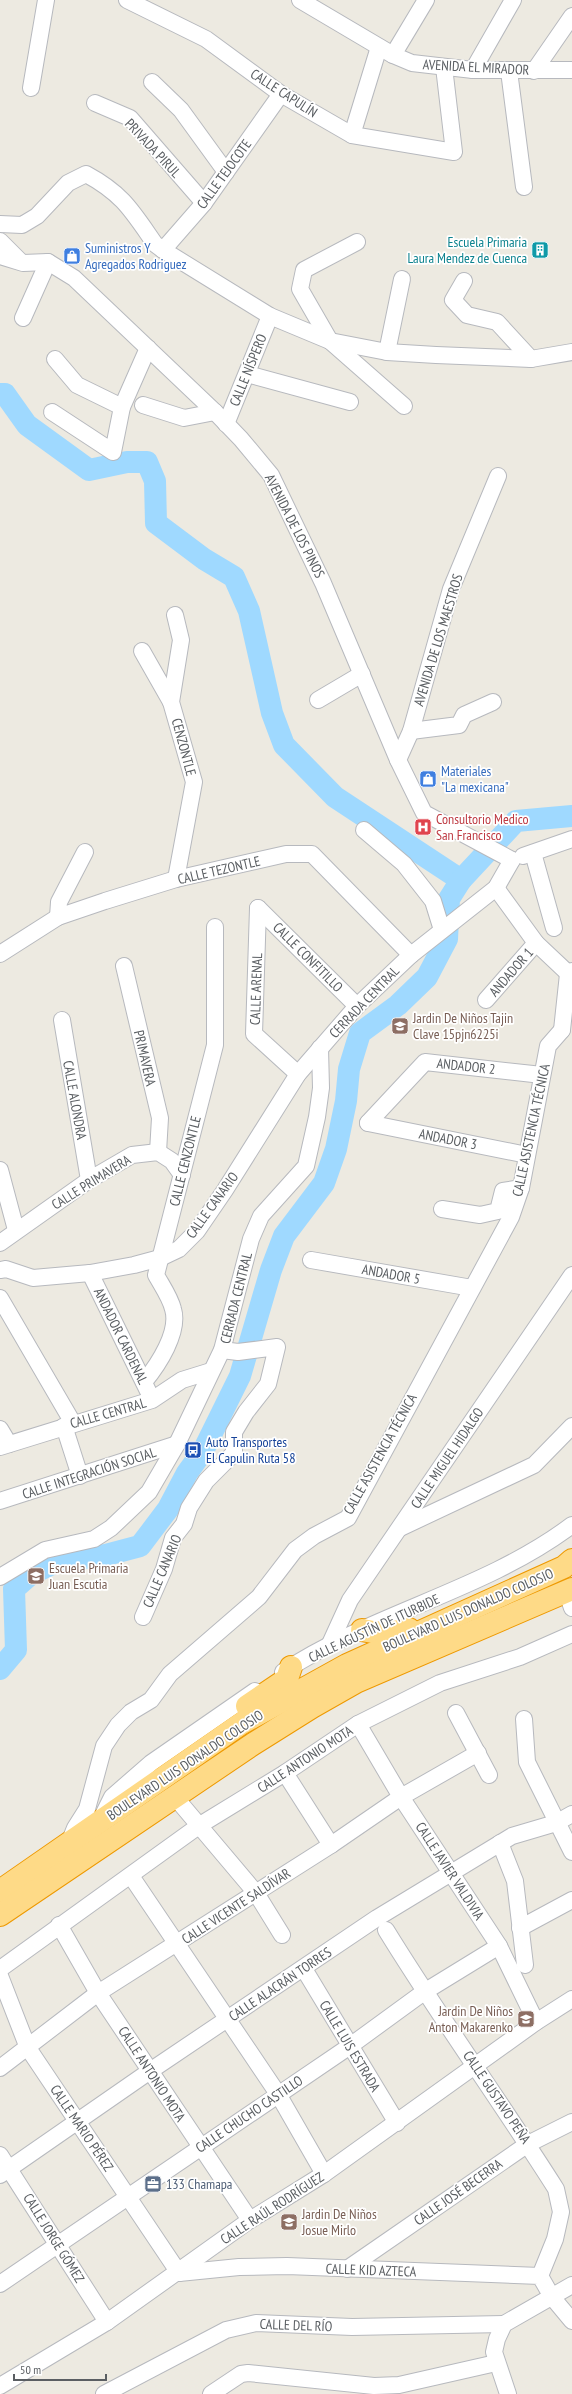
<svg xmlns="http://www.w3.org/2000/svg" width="572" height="2394" viewBox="0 0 572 2394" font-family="'PT Sans Narrow',sans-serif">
	<rect width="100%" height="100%" fill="#edeae1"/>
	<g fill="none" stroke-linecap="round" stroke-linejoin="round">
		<g stroke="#9fd9ff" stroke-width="22">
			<polyline points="0,394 5,394 27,425 89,470 127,462 147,462 155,481 156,523 204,559 234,577 249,611 272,713 284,745 335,797 461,880"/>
			<polyline points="0,1669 16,1650 14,1589 31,1574 56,1562 106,1555 140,1546 168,1509 187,1473 203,1451 240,1376 271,1270 284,1236 324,1183 336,1149 346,1101 349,1069 360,1033 398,1005 427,977 447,939 449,899 461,880 516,821 572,816"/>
		</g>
		<defs>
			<g id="minor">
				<polyline points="127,0 206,39 281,94 352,135 454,152 444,67"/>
				<polyline points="300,0 393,55 412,63 473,70 572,70"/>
				<polyline points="393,55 426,0"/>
				<polyline points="473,70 513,0"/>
				<polyline points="509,71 524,187"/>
				<polyline points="534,71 572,16"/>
				<polyline points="152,82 181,110 226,172"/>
				<polyline points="31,88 46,0"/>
				<polyline points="95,103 130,118 204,203"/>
				<polyline points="352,135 379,47"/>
				<path d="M0 224 22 225 37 216 68 183 86 174C123 194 132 211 155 244L163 250 270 316 330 341 387 352 436 355 531 359 572 352"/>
				<polyline points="0,241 20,261"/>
				<polyline points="357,242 304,270 300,289 330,341 404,406"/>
				<polyline points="163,250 204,203 281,94"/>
				<polyline points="0,256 23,263 48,262 74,278 215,412 241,439 271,475 323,583 398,760 424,813 512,860"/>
				<polyline points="464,281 453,300 467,315 497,322 531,359"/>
				<polyline points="23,318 48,262"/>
				<polyline points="387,352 402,279"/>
				<polyline points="55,359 77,385 122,407"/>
				<polyline points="247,374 350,402"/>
				<polyline points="143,405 184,418 215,412"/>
				<polyline points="52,412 113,452 122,407 148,348"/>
				<polyline points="226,424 270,316"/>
				<polyline points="175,615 181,640 171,702 194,782 176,879"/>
				<polyline points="142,651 171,702"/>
				<polyline points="318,700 362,674"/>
				<polyline points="411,731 459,725 464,715 493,702"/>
				<polyline points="398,760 411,731 451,589 498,476"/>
				<polyline points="364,830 404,864 433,901 442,930"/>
				<polyline points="533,853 554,928"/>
				<polyline points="523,856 572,839"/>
				<polyline points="496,888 536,943 572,977"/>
				<polyline points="258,908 254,1034 298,1074"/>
				<polyline points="258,908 357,1006"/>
				<polyline points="58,917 59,902 85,852"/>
				<polyline points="0,954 58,917 105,901 176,879 286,854 312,854 411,955"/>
				<polyline points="124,966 160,1118 158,1152"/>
				<polyline points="486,1000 536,943"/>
				<polyline points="62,1020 89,1180"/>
				<polyline points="562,1030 568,974 572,971"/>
				<polyline points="368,1123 425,1062 542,1075"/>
				<polyline points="368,1123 527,1155"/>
				<polyline points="0,1170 16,1230"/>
				<polyline points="442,1209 480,1215 498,1211 503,1191 521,1188"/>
				<polyline points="0,1243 89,1180 132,1155 158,1152 172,1161 182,1175"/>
				<polyline points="311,1260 472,1288"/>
				<polyline points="0,1270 6,1269 33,1278 90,1273 134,1265 160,1258 179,1249 197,1231 225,1190 298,1074 357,1006 411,955 496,888 512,860"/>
				<polyline points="90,1273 148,1391"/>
				<polyline points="0,1298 73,1423"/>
				<path d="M144 1382C158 1365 180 1332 173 1309 170 1297 162 1286 156 1275L215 1045V927"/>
				<polyline points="64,1426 80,1476"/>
				<polyline points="0,1429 9,1444"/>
				<polyline points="0,1447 152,1400 182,1380 211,1371"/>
				<polyline points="0,1501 177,1444"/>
				<polyline points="400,1528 534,1465 572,1426"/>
				<polyline points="0,1577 45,1550 94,1539 111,1528 149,1492 177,1444 222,1350 251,1239 261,1216 306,1166 317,1117 321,1088 320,1048"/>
				<polyline points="567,1593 572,1608"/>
				<polyline points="143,1617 164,1569 173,1538 184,1524 189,1508 206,1481 234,1453 234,1432 246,1412 268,1384 277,1347 238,1352 222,1350"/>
				<polyline points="329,1646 350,1600 572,1275"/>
				<path d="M283 1672C374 1612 484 1591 572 1525"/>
				<polyline points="456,1713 489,1775"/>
				<polyline points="524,1719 527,1762 572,1852"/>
				<polyline points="358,1724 401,1797 499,1946 536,2022"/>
				<polyline points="285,1773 331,1845"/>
				<polyline points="175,1797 256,1893 282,1935"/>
				<polyline points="100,1821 112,1797 151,1763 255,1691"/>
				<polyline points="69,1843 75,1828 87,1809 104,1746 118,1725 131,1712 151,1700 170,1674 259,1597 295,1550 314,1536 348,1518 511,1217 521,1188 548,1046 562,1030"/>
				<polyline points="500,1843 515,1881 525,1965"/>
				<polyline points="131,1876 278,2094 324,2174"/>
				<polyline points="59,1925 98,1993 250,2220"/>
				<polyline points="520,1928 572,1900"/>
				<path d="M386 1930C440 2018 501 2102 556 2189L561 2212 555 2239 540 2276"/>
				<polyline points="0,1969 200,1825 285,1773 358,1724 440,1683 520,1657 572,1634"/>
				<polyline points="304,1969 397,2123"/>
				<polyline points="0,1976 28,2048 179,2273"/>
				<polyline points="0,2068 98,1993 331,1845 401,1797 478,1753"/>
				<polyline points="0,2155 107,2322"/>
				<polyline points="0,2175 150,2071 377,1918 512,1836 556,1823 572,1814"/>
				<polyline points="347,2269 528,2144 572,2122"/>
				<polyline points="179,2273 239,2267 287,2266 540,2276 552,2297 572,2321"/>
				<polyline points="0,2284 350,2046 424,1992 499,1946"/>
				<polyline points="0,2386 107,2322 250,2220 324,2174 536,2022 572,1999"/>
				<polyline points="104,2394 226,2330 256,2323 352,2327 504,2324"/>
				<polyline points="211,2394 241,2374 248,2373 374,2386 399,2385 496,2363"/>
				<polyline points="508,2394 494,2352 497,2339 504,2324 572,2285"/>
			</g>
			<g id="highway">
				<path d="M362 1630C379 1634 392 1633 409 1629"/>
				<polyline points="247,1706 287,1679 291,1667"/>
				<polyline points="0,1891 242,1723 347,1665 564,1567 572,1560"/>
				<polyline points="0,1915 253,1744 312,1707 356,1682 572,1589"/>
			</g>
		</defs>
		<use href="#minor" stroke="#b7b9be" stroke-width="18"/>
		<use href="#highway" stroke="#e90" stroke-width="24"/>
		<use href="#minor" stroke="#fff" stroke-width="16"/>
		<use href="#highway" stroke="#feda87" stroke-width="22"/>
	</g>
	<defs>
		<symbol id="building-square" viewBox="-11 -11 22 22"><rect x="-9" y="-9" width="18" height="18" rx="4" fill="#0f9aa8" stroke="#fff"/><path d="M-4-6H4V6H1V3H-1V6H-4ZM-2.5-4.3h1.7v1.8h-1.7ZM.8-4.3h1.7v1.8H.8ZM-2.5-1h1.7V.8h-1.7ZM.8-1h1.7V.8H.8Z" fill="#fff"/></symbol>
		<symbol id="shop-square" viewBox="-11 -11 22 22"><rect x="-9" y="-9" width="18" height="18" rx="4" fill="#3f7fe0" stroke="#fff"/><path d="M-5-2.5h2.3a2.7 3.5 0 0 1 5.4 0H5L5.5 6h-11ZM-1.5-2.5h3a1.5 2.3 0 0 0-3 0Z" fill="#fff"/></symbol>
		<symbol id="hospital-square" viewBox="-11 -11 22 22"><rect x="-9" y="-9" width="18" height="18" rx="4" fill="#e0444e" stroke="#fff"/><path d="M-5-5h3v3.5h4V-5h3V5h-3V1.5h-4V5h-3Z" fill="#fff"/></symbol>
		<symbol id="school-square" viewBox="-11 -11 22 22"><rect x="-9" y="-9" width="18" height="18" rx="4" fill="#8d6e63" stroke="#fff"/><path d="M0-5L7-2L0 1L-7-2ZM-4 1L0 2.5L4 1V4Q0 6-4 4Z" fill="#fff"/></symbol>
		<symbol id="bus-square" viewBox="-11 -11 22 22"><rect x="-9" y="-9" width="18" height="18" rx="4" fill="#1a4fb4" stroke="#fff"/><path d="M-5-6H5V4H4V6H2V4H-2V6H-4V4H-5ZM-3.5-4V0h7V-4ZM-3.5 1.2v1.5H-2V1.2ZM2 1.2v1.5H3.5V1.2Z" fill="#fff"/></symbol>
		<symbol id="office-square" viewBox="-11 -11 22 22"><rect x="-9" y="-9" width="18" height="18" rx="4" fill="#5c6f8a" stroke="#fff"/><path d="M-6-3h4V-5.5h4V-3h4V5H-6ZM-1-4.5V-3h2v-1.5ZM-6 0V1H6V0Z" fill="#fff"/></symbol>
	</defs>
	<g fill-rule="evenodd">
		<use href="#building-square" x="530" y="240" width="20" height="20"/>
		<use href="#shop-square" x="62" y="246" width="20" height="20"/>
		<use href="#shop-square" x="418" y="769" width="20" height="20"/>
		<use href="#hospital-square" x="413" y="817" width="20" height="20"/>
		<use href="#school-square" x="390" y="1016" width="20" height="20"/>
		<use href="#bus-square" x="183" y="1440" width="20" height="20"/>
		<use href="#school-square" x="26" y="1566" width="20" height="20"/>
		<use href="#school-square" x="516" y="2009" width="20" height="20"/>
		<use href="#office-square" x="143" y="2174" width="20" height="20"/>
		<use href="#school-square" x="279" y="2212" width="20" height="20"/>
	</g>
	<g text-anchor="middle" stroke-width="3.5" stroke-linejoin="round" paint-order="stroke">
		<g font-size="14" fill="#5a5e62" stroke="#fff">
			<text transform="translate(476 67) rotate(3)" y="5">AVENIDA EL MIRADOR</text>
			<text transform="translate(284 93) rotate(33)" y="5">CALLE CAPULÍN</text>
			<text transform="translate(153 148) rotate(47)" y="5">PRIVADA PIRUL</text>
			<text transform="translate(224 174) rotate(-54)" y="5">CALLE TEJOCOTE</text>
			<text transform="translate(248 370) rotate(-68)" y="5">CALLE NÍSPERO</text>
			<text transform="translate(295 526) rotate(63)" y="5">AVENIDA DE LOS PINOS</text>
			<text transform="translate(438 640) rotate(-73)" y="5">AVENIDA DE LOS MAESTROS</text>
			<text transform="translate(184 747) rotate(75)" y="5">CENZONTLE</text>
			<text transform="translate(219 870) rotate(-13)" y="5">CALLE TEZONTLE</text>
			<text transform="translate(308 957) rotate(45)" y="5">CALLE CONFITILLO</text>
			<text transform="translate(511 972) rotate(-49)" y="5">ANDADOR 1</text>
			<text transform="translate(256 989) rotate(-88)" y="5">CALLE ARENAL</text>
			<text transform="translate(364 1002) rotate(-46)" y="5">CERRADA CENTRAL</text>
			<text transform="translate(145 1058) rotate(77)" y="5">PRIMAVERA</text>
			<text transform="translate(466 1066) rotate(6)" y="5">ANDADOR 2</text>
			<text transform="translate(75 1100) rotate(80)" y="5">CALLE ALONDRA</text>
			<text transform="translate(531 1130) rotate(-78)" y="5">CALLE ASISTENCIA TÉCNICA</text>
			<text transform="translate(448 1139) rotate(11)" y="5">ANDADOR 3</text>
			<text transform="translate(185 1161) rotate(-76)" y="5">CALLE CENZONTLE</text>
			<text transform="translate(91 1182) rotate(-32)" y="5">CALLE PRIMAVERA</text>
			<text transform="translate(212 1205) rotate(-54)" y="5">CALLE CANARIO</text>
			<text transform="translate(391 1274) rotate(10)" y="5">ANDADOR 5</text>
			<text transform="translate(236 1298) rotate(-76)" y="5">CERRADA CENTRAL</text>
			<text transform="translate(121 1336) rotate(64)" y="5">ANDADOR CARDENAL</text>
			<text transform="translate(108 1413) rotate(-16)" y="5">CALLE CENTRAL</text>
			<text transform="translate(380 1454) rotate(-61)" y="5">CALLE ASISTENCIA TÉCNICA</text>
			<text transform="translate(447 1458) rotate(-56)" y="5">CALLE MIGUEL HIDALGO</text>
			<text transform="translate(89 1473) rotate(-18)" y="5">CALLE INTEGRACIÓN SOCIAL</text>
			<text transform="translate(162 1571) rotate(-67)" y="5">CALLE CANARIO</text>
			<text transform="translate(468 1610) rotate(-24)" y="5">BOULEVARD LUIS DONALDO COLOSIO</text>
			<text transform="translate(374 1628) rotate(-25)" y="5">CALLE AGUSTÍN DE ITURBIDE</text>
			<text transform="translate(305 1759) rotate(-33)" y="5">CALLE ANTONIO MOTA</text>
			<text transform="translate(185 1765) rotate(-34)" y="5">BOULEVARD LUIS DONALDO COLOSIO</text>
			<text transform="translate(450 1871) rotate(57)" y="5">CALLE JAVIER VALDIVIA</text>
			<text transform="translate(236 1906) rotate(-33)" y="5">CALLE VICENTE SALDÍVAR</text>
			<text transform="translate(280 1984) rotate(-34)" y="5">CALLE ALACRÁN TORRES</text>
			<text transform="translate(350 2046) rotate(59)" y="5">CALLE LUIS ESTRADA</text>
			<text transform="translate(152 2074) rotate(57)" y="5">CALLE ANTONIO MOTA</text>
			<text transform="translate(497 2097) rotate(56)" y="5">CALLE GUSTAVO PEÑA</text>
			<text transform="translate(249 2114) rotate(-34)" y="5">CALLE CHUCHO CASTILLO</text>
			<text transform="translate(82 2128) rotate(56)" y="5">CALLE MARIO PÉREZ</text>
			<text transform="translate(458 2192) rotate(-35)" y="5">CALLE JOSÉ BECERRA</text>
			<text transform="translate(272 2208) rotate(-33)" y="5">CALLE RAÚL RODRÍGUEZ</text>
			<text transform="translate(54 2238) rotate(58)" y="5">CALLE JORGE GÓMEZ</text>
			<text transform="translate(371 2270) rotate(2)" y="5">CALLE KID AZTECA</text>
			<text transform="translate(296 2325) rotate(2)" y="5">CALLE DEL RÍO</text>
		</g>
		<g font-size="14" fill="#0d838f" stroke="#fff" text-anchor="end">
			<text x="527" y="247">Escuela Primaria<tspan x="527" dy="16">Laura Mendez de Cuenca</tspan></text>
		</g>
		<g font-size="14" fill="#366cbe" stroke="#fff" text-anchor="start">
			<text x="85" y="253">Suministros Y<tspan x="85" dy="16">Agregados Rodriguez</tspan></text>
			<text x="441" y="776">Materiales<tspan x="441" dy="16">"La mexicana"</tspan></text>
		</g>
		<g font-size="14" fill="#be3a42" stroke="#fff" text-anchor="start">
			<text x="436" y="824">Consultorio Medico<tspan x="436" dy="16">San Francisco</tspan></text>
		</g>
		<g font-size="14" fill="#785e54" stroke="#fff" text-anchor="start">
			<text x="413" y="1023">Jardin De Niños Tajin<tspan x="413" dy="16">Clave 15pjn6225i</tspan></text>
			<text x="49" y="1573">Escuela Primaria<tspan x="49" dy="16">Juan Escutia</tspan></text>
			<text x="513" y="2016" text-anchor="end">Jardin De Niños<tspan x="513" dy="16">Anton Makarenko</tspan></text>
			<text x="302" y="2219">Jardin De Niños<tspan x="302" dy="16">Josue Mirlo</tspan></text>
		</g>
		<g font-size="14" fill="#164399" stroke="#fff" text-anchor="start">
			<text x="206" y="1447">Auto Transportes<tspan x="206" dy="16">El Capulin Ruta 58</tspan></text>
		</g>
		<g font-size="14" fill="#4e5e75" stroke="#fff" text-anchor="start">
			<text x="166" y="2189">133 Chamapa</text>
		</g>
	</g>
	<path d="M14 2374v6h92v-6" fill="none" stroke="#5a5e62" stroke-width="2"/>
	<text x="20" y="2374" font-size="12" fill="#5a5e62" stroke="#ffffff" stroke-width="3" paint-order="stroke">50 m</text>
</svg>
